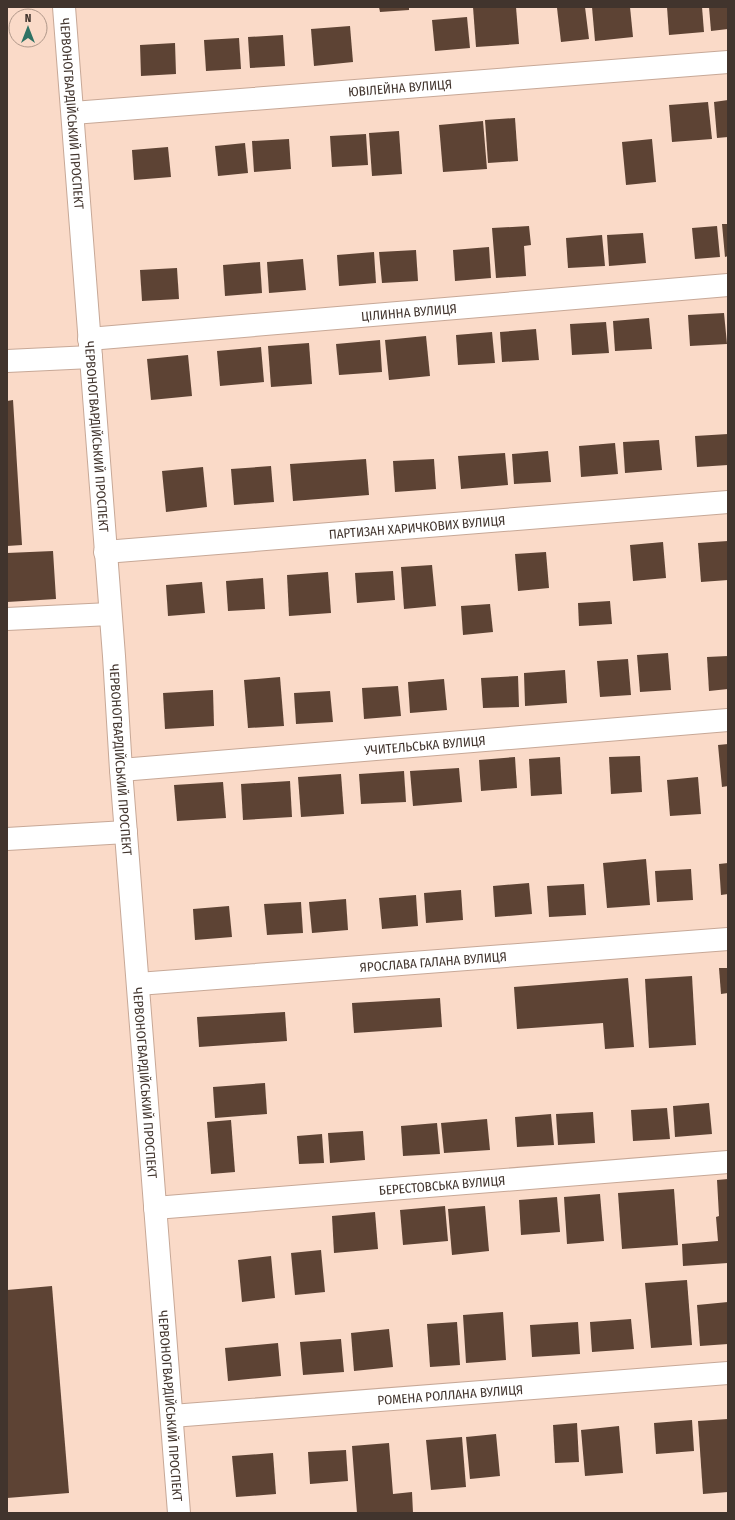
<svg xmlns="http://www.w3.org/2000/svg" width="735" height="1520" viewBox="0 0 735 1520" font-family="'Fira Sans Condensed',sans-serif">
	<rect width="100%" height="100%" fill="#fadac8"/>
	<g fill="#5d4334">
		<polygon points="379,7 409,7 409,10 380,12"/>
		<polygon points="473,7 516,7 519,44 476,47"/>
		<polygon points="566,7 585,7 589,39 561,42 557,8"/>
		<polygon points="592,7 630,7 633,37 595,41"/>
		<polygon points="667,7 702,7 704,32 669,35"/>
		<polygon points="709,7 728,7 728,29 711,31"/>
		<polygon points="467,17 470,48 435,51 432,20"/>
		<polygon points="350,26 353,62 314,66 311,29"/>
		<polygon points="283,35 285,66 250,68 248,37"/>
		<polygon points="239,38 241,69 206,71 204,40"/>
		<polygon points="175,43 176,74 141,76 140,45"/>
		<polygon points="728,100 728,137 717,138 714,102"/>
		<polygon points="708,102 712,139 672,142 669,105"/>
		<polygon points="515,118 518,161 488,163 485,120"/>
		<polygon points="483,121 487,169 443,172 439,125"/>
		<polygon points="399,131 402,174 372,176 369,133"/>
		<polygon points="366,134 368,165 332,167 330,136"/>
		<polygon points="289,139 291,169 254,172 252,141"/>
		<polygon points="652,139 656,182 626,185 622,142"/>
		<polygon points="245,143 248,173 218,176 215,146"/>
		<polygon points="168,147 171,177 134,180 132,150"/>
		<polygon points="722,224 728,224 728,256 725,257"/>
		<polygon points="529,226 531,245 524,246 526,276 496,278 492,228"/>
		<polygon points="717,226 720,257 695,259 692,228"/>
		<polygon points="643,233 646,263 609,266 607,235"/>
		<polygon points="602,235 605,266 568,268 566,238"/>
		<polygon points="489,247 491,278 455,281 453,250"/>
		<polygon points="416,250 418,281 382,283 379,252"/>
		<polygon points="374,252 376,283 339,286 337,255"/>
		<polygon points="303,259 306,290 269,293 267,262"/>
		<polygon points="260,262 262,293 225,296 223,265"/>
		<polygon points="177,268 179,299 142,301 140,270"/>
		<polygon points="724,313 727,344 690,346 688,315"/>
		<polygon points="649,318 652,349 615,351 613,321"/>
		<polygon points="606,322 609,353 572,355 570,324"/>
		<polygon points="536,329 539,360 502,362 500,332"/>
		<polygon points="492,332 495,363 458,365 456,335"/>
		<polygon points="426,336 430,376 389,380 385,340"/>
		<polygon points="380,340 382,372 339,375 336,344"/>
		<polygon points="309,343 312,384 271,387 268,346"/>
		<polygon points="261,347 264,382 220,386 217,351"/>
		<polygon points="188,355 192,396 151,400 147,359"/>
		<polygon points="13,400 22,545 7,546 7,401"/>
		<polygon points="728,434 728,465 697,467 695,436"/>
		<polygon points="659,440 662,470 625,473 623,442"/>
		<polygon points="615,443 618,474 581,477 579,446"/>
		<polygon points="548,451 551,482 514,484 512,454"/>
		<polygon points="505,453 508,485 461,489 458,456"/>
		<polygon points="366,459 369,495 293,501 290,464"/>
		<polygon points="434,459 436,489 395,492 393,461"/>
		<polygon points="271,466 274,502 234,505 231,469"/>
		<polygon points="203,467 207,507 166,512 162,471"/>
		<polygon points="728,541 728,580 701,582 698,543"/>
		<polygon points="663,542 666,578 633,581 630,545"/>
		<polygon points="53,551 56,599 7,602 7,553"/>
		<polygon points="546,552 549,588 518,591 515,554"/>
		<polygon points="432,565 436,606 404,609 401,567"/>
		<polygon points="393,571 395,600 357,603 355,573"/>
		<polygon points="328,572 331,613 289,616 287,575"/>
		<polygon points="263,578 265,609 228,611 226,581"/>
		<polygon points="202,582 205,613 168,616 166,585"/>
		<polygon points="610,601 612,624 579,626 578,603"/>
		<polygon points="490,604 493,632 463,635 461,606"/>
		<polygon points="668,653 671,690 640,692 637,655"/>
		<polygon points="728,656 728,689 709,691 707,657"/>
		<polygon points="628,659 631,695 600,697 597,661"/>
		<polygon points="565,670 567,703 525,706 524,673"/>
		<polygon points="518,676 519,707 483,708 481,678"/>
		<polygon points="280,677 284,726 248,728 244,680"/>
		<polygon points="444,679 447,710 410,713 408,682"/>
		<polygon points="398,686 401,716 364,719 362,688"/>
		<polygon points="213,690 214,726 165,729 163,693"/>
		<polygon points="330,691 333,722 296,724 294,693"/>
		<polygon points="728,744 728,786 722,787 718,745"/>
		<polygon points="640,756 642,792 611,794 609,757"/>
		<polygon points="515,757 517,788 481,791 479,760"/>
		<polygon points="560,757 562,794 531,796 529,759"/>
		<polygon points="459,768 462,802 413,806 410,771"/>
		<polygon points="404,771 406,802 361,804 359,774"/>
		<polygon points="341,774 344,814 301,817 298,777"/>
		<polygon points="698,777 701,814 670,816 667,780"/>
		<polygon points="290,781 292,817 243,820 241,784"/>
		<polygon points="223,782 226,818 177,821 174,785"/>
		<polygon points="646,859 650,905 607,908 603,863"/>
		<polygon points="728,863 728,894 721,895 719,864"/>
		<polygon points="691,869 693,900 657,902 655,871"/>
		<polygon points="529,883 532,914 495,917 493,886"/>
		<polygon points="584,884 586,915 549,917 547,886"/>
		<polygon points="461,890 463,920 426,923 424,893"/>
		<polygon points="416,895 418,926 382,929 379,898"/>
		<polygon points="346,899 348,930 312,933 309,902"/>
		<polygon points="301,902 303,933 267,935 264,904"/>
		<polygon points="229,906 232,937 195,940 193,909"/>
		<polygon points="719,968 728,968 728,993 721,994"/>
		<polygon points="692,976 696,1045 649,1048 645,979"/>
		<polygon points="628,978 634,1047 605,1049 603,1023 517,1029 514,987"/>
		<polygon points="440,998 442,1027 354,1033 352,1003"/>
		<polygon points="285,1012 287,1041 199,1047 197,1017"/>
		<polygon points="265,1083 267,1114 215,1118 213,1087"/>
		<polygon points="709,1103 712,1134 675,1137 673,1106"/>
		<polygon points="667,1108 670,1139 633,1141 631,1110"/>
		<polygon points="593,1112 595,1143 558,1145 556,1114"/>
		<polygon points="551,1114 554,1145 517,1147 515,1117"/>
		<polygon points="487,1119 490,1150 444,1153 441,1123"/>
		<polygon points="231,1120 235,1172 211,1174 207,1122"/>
		<polygon points="437,1123 440,1154 403,1156 401,1126"/>
		<polygon points="363,1131 365,1160 330,1163 328,1133"/>
		<polygon points="322,1134 324,1163 299,1164 297,1136"/>
		<polygon points="728,1179 728,1263 683,1266 682,1244 718,1241 716,1217 719,1216 717,1180"/>
		<polygon points="674,1189 678,1245 622,1249 618,1193"/>
		<polygon points="600,1194 604,1241 567,1244 564,1197"/>
		<polygon points="557,1197 560,1232 521,1235 519,1200"/>
		<polygon points="445,1206 448,1241 403,1245 400,1210"/>
		<polygon points="485,1206 489,1251 452,1255 448,1209"/>
		<polygon points="375,1212 378,1249 334,1253 332,1216"/>
		<polygon points="321,1250 325,1292 295,1295 291,1253"/>
		<polygon points="271,1256 275,1298 242,1302 238,1260"/>
		<polygon points="687,1280 692,1345 651,1348 645,1283"/>
		<polygon points="52,1286 69,1493 7,1498 7,1290"/>
		<polygon points="728,1302 728,1344 700,1346 697,1305"/>
		<polygon points="503,1312 506,1360 466,1363 463,1315"/>
		<polygon points="631,1319 634,1349 592,1352 590,1322"/>
		<polygon points="457,1322 460,1365 430,1367 427,1324"/>
		<polygon points="578,1322 580,1354 532,1357 530,1325"/>
		<polygon points="389,1329 393,1367 354,1371 351,1333"/>
		<polygon points="341,1339 344,1372 303,1375 300,1342"/>
		<polygon points="278,1343 281,1376 228,1381 225,1348"/>
		<polygon points="728,1419 728,1492 703,1494 698,1421"/>
		<polygon points="692,1420 694,1451 656,1454 654,1423"/>
		<polygon points="577,1423 579,1462 555,1463 553,1425"/>
		<polygon points="619,1426 623,1473 585,1476 581,1430"/>
		<polygon points="496,1434 500,1476 470,1479 466,1437"/>
		<polygon points="462,1437 466,1487 431,1490 426,1440"/>
		<polygon points="389,1443 393,1494 412,1492 413,1513 357,1513 352,1446"/>
		<polygon points="346,1450 348,1481 310,1484 308,1452"/>
		<polygon points="273,1453 276,1494 236,1497 232,1456"/>
	</g>
	<g fill="none" stroke-linecap="round" stroke-linejoin="round">
		<defs>
			<g id="minor">
				<path id="s1" d="M73 113 728 62"/>
				<path id="s2" d="M89 339 728 285"/>
				<polyline points="7,361 91,357"/>
				<path id="s3" d="M105 552 728 502"/>
				<polyline points="7,619 110,614"/>
				<path id="s4" d="M121 770 728 720"/>
				<polyline points="7,839 126,832"/>
				<path id="s5" d="M138 984 728 939"/>
				<path id="s6" d="M155 1208 728 1162"/>
				<path id="s7" d="M172 1416 728 1373"/>
			</g>
			<g id="major">
				<path id="s8" d="M64 7 114 656 121 770 179 1513"/>
			</g>
		</defs>
		<use href="#minor" stroke="#c7a897" stroke-width="24"/>
		<use href="#major" stroke="#c7a897" stroke-width="24"/>
		<use href="#minor" stroke="#fff" stroke-width="22"/>
		<use href="#major" stroke="#fff" stroke-width="22"/>
	</g>
	<g text-anchor="middle" stroke-width="4" stroke-linejoin="round" paint-order="stroke">
		<g font-size="13" fill="#41342d" stroke="#fadac8">
			<text dy="5" stroke="none"><textPath href="#s1" startOffset="328">ЮВІЛЕЙНА ВУЛИЦЯ</textPath></text>
			<text dy="5" stroke="none"><textPath href="#s8" startOffset="107">ЧЕРВОНОГВАРДІЙСЬКИЙ ПРОСПЕКТ</textPath></text>
			<text dy="5" stroke="none"><textPath href="#s2" startOffset="321">ЦІЛИННА ВУЛИЦЯ</textPath></text>
			<text dy="5" stroke="none"><textPath href="#s8" startOffset="431">ЧЕРВОНОГВАРДІЙСЬКИЙ ПРОСПЕКТ</textPath></text>
			<text dy="5" stroke="none"><textPath href="#s3" startOffset="313">ПАРТИЗАН ХАРИЧКОВИХ ВУЛИЦЯ</textPath></text>
			<text dy="5" stroke="none"><textPath href="#s4" startOffset="305">УЧИТЕЛЬСЬКА ВУЛИЦЯ</textPath></text>
			<text dy="5" stroke="none"><textPath href="#s8" startOffset="755">ЧЕРВОНОГВАРДІЙСЬКИЙ ПРОСПЕКТ</textPath></text>
			<text dy="5" stroke="none"><textPath href="#s5" startOffset="296">ЯРОСЛАВА ГАЛАНА ВУЛИЦЯ</textPath></text>
			<text dy="5" stroke="none"><textPath href="#s8" startOffset="1079">ЧЕРВОНОГВАРДІЙСЬКИЙ ПРОСПЕКТ</textPath></text>
			<text dy="5" stroke="none"><textPath href="#s6" startOffset="288">БЕРЕСТОВСЬКА ВУЛИЦЯ</textPath></text>
			<text dy="5" stroke="none"><textPath href="#s7" startOffset="279">РОМЕНА РОЛЛАНА ВУЛИЦЯ</textPath></text>
			<text dy="5" stroke="none"><textPath href="#s8" startOffset="1403">ЧЕРВОНОГВАРДІЙСЬКИЙ ПРОСПЕКТ</textPath></text>
		</g>
	</g>
	<rect width="735" height="1520" fill="none" stroke="#41342d" stroke-width="16"/>
	<g transform="translate(28 28)"><circle r="19" fill="#fadac8" stroke="#b0988a"/>
	<path d="M0-3L7 15L0 10L-7 15Z" fill="#2f7264"/>
	<text y="-6" font-size="11" font-weight="bold" text-anchor="middle" fill="#41342d">N</text>
	</g>
</svg>
